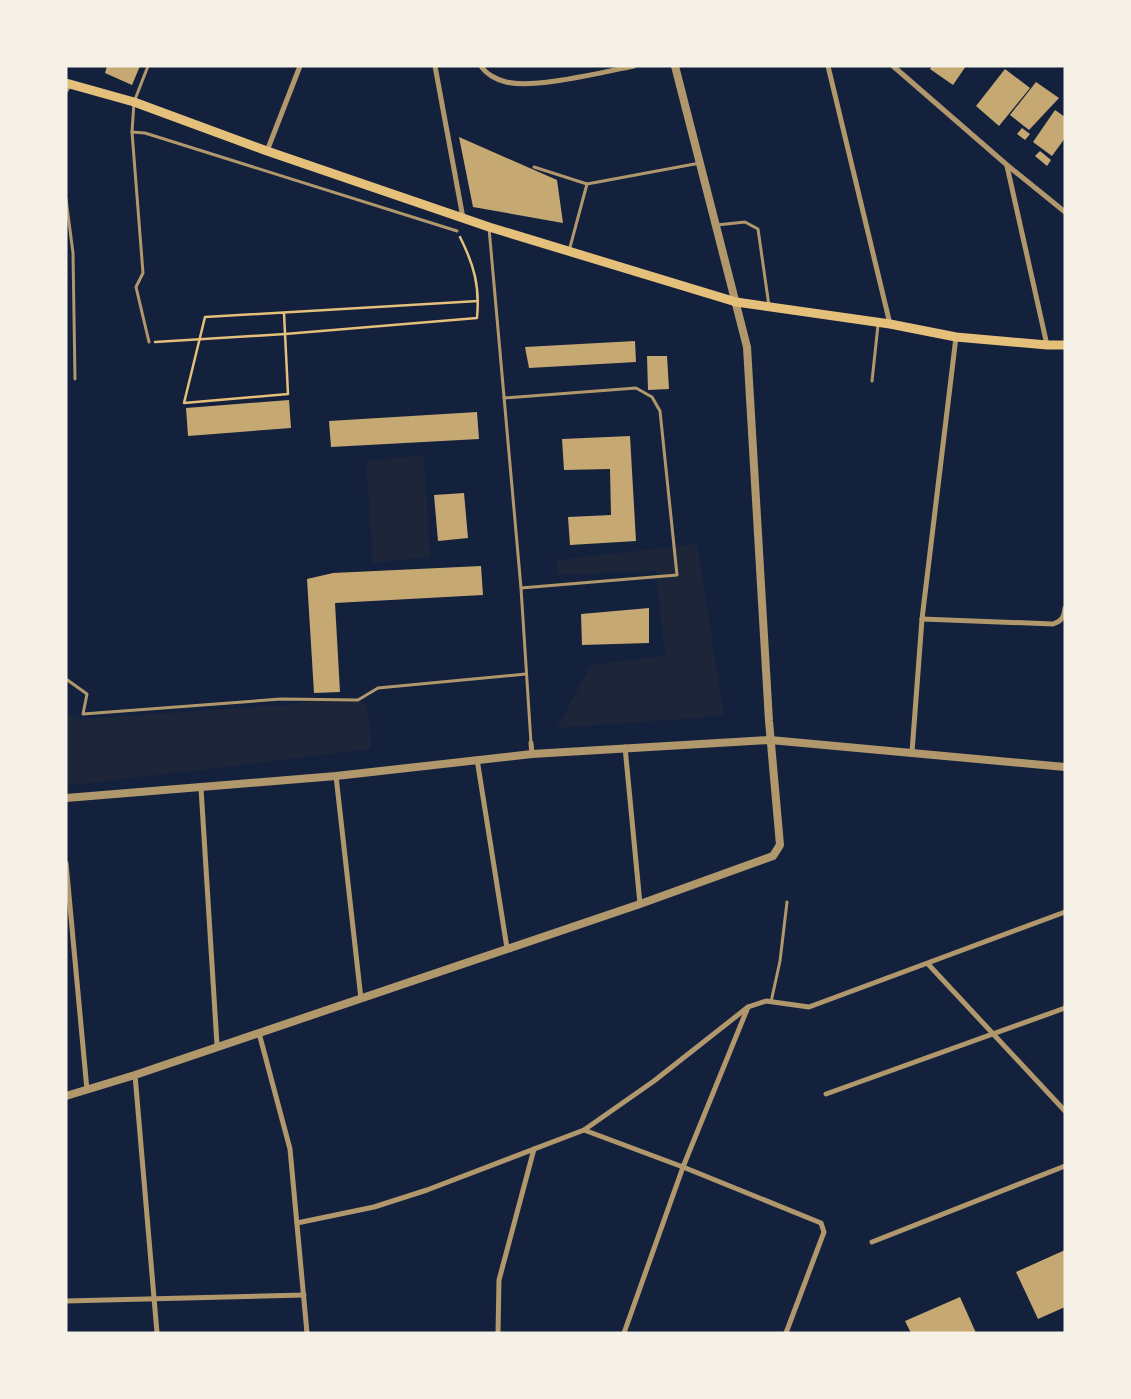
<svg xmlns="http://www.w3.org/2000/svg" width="1131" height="1399" viewBox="0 0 1131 1399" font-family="Karla,sans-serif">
	<rect width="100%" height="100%" fill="#14213d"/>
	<g fill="#1d2539">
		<polygon points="424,455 430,557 373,563 366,461"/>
		<polygon points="697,544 724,716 557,728 591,665 665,656 656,571 557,575 557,560"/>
		<polygon points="335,699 365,703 370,723 371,749 66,786 66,713 81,719 284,705"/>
	</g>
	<g fill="#c6a872">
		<polygon points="107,66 140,66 132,85 105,73"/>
		<polygon points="932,66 966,66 953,85 930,69"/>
		<polygon points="1005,69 1030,88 999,126 976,106"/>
		<polygon points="1036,82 1059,98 1029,130 1010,115"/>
		<polygon points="1055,110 1065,117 1065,138 1052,156 1033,142"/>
		<polygon points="1022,128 1030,134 1025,140 1017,134"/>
		<polygon points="459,137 557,180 563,223 473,207"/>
		<polygon points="1040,151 1051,160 1047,166 1035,156"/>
		<polygon points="635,341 636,362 529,368 525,347"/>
		<polygon points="647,356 667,356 669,389 648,390"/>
		<polygon points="289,400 291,428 188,436 186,408"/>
		<polygon points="477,412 479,439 331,447 329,421"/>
		<polygon points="630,436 636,541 570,545 568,517 611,515 610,469 564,470 562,439"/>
		<polygon points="464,493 468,538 438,541 434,495"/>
		<polygon points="481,566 483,595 335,603 340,692 314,693 307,579 333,573"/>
		<polygon points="649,608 649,643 582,645 581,614"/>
		<polygon points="1065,1250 1065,1307 1038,1319 1016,1272"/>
		<polygon points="960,1297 976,1333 911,1333 905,1321"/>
	</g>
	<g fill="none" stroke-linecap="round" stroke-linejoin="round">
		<g stroke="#e5c07b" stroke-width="2.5">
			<polyline points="284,313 288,394 184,403 205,317 478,301"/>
			<path d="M155 342 285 334 477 318C480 286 474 265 460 237"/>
		</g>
		<g stroke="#b1986c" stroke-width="3">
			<polyline points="148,66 134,102 132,132 143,273 136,287 149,342"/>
			<polyline points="66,92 71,85"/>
			<polyline points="132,132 145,133 457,231"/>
			<polyline points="534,167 587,184"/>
			<polyline points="66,199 73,253 75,379"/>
			<polyline points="717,225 745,222 758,229 769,306"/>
			<polyline points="489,228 521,588 531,743"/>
			<polyline points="569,251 587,184 700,163"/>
			<polyline points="872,381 878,325"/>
			<polyline points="504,398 636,388 652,397 660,411 677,575 521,588"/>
			<polyline points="66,679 87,694 83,714 281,699 358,700 378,688 526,674"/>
			<polyline points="771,1002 780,961 787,902"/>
		</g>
		<g stroke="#b1986c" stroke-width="5">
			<polyline points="435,66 463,218"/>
			<path d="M481 66C486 74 497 80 506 82 536 89 602 72 634 66"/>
			<polyline points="828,66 890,324"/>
			<polyline points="893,66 1007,165 1065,212"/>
			<polyline points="267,151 300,66"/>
			<polyline points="1007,166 1047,345"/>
			<path d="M922 619 1053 624C1062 621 1064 617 1065 608"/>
			<polyline points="531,743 532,754"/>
			<polyline points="625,747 640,904"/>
			<polyline points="912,752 922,619 956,337"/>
			<polyline points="477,759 507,948"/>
			<polyline points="336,776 361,999"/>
			<polyline points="201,788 217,1045"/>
			<polyline points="66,863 87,1090"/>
			<polyline points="928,964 1065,1111"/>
			<polyline points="259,1033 290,1149 307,1333"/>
			<polyline points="135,1075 157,1333"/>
			<polyline points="826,1094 1065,1008"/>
			<polyline points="584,1130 683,1167 821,1223 824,1232 786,1333"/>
			<polyline points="297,1223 374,1207 427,1190 584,1130 654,1081 748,1007 766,1001 809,1007 1065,912"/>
			<polyline points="872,1242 1065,1166"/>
			<polyline points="66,1301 304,1295"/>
			<polyline points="498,1333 499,1280 534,1149"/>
			<polyline points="624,1333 683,1167 748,1007"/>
		</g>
		<g stroke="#b1986c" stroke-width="8">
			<polyline points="66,798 336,776 532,754 770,740 1065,767"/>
			<polyline points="66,1096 135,1075 640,904 773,856 780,845 769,721 747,347 675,66"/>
		</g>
		<polyline stroke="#e5c07b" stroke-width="9" points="66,83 134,102 267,151 489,227 736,302 890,324 956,337 1047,345 1065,345"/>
	</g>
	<rect width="1131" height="1399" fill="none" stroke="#f6f1e7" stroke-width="135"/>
</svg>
